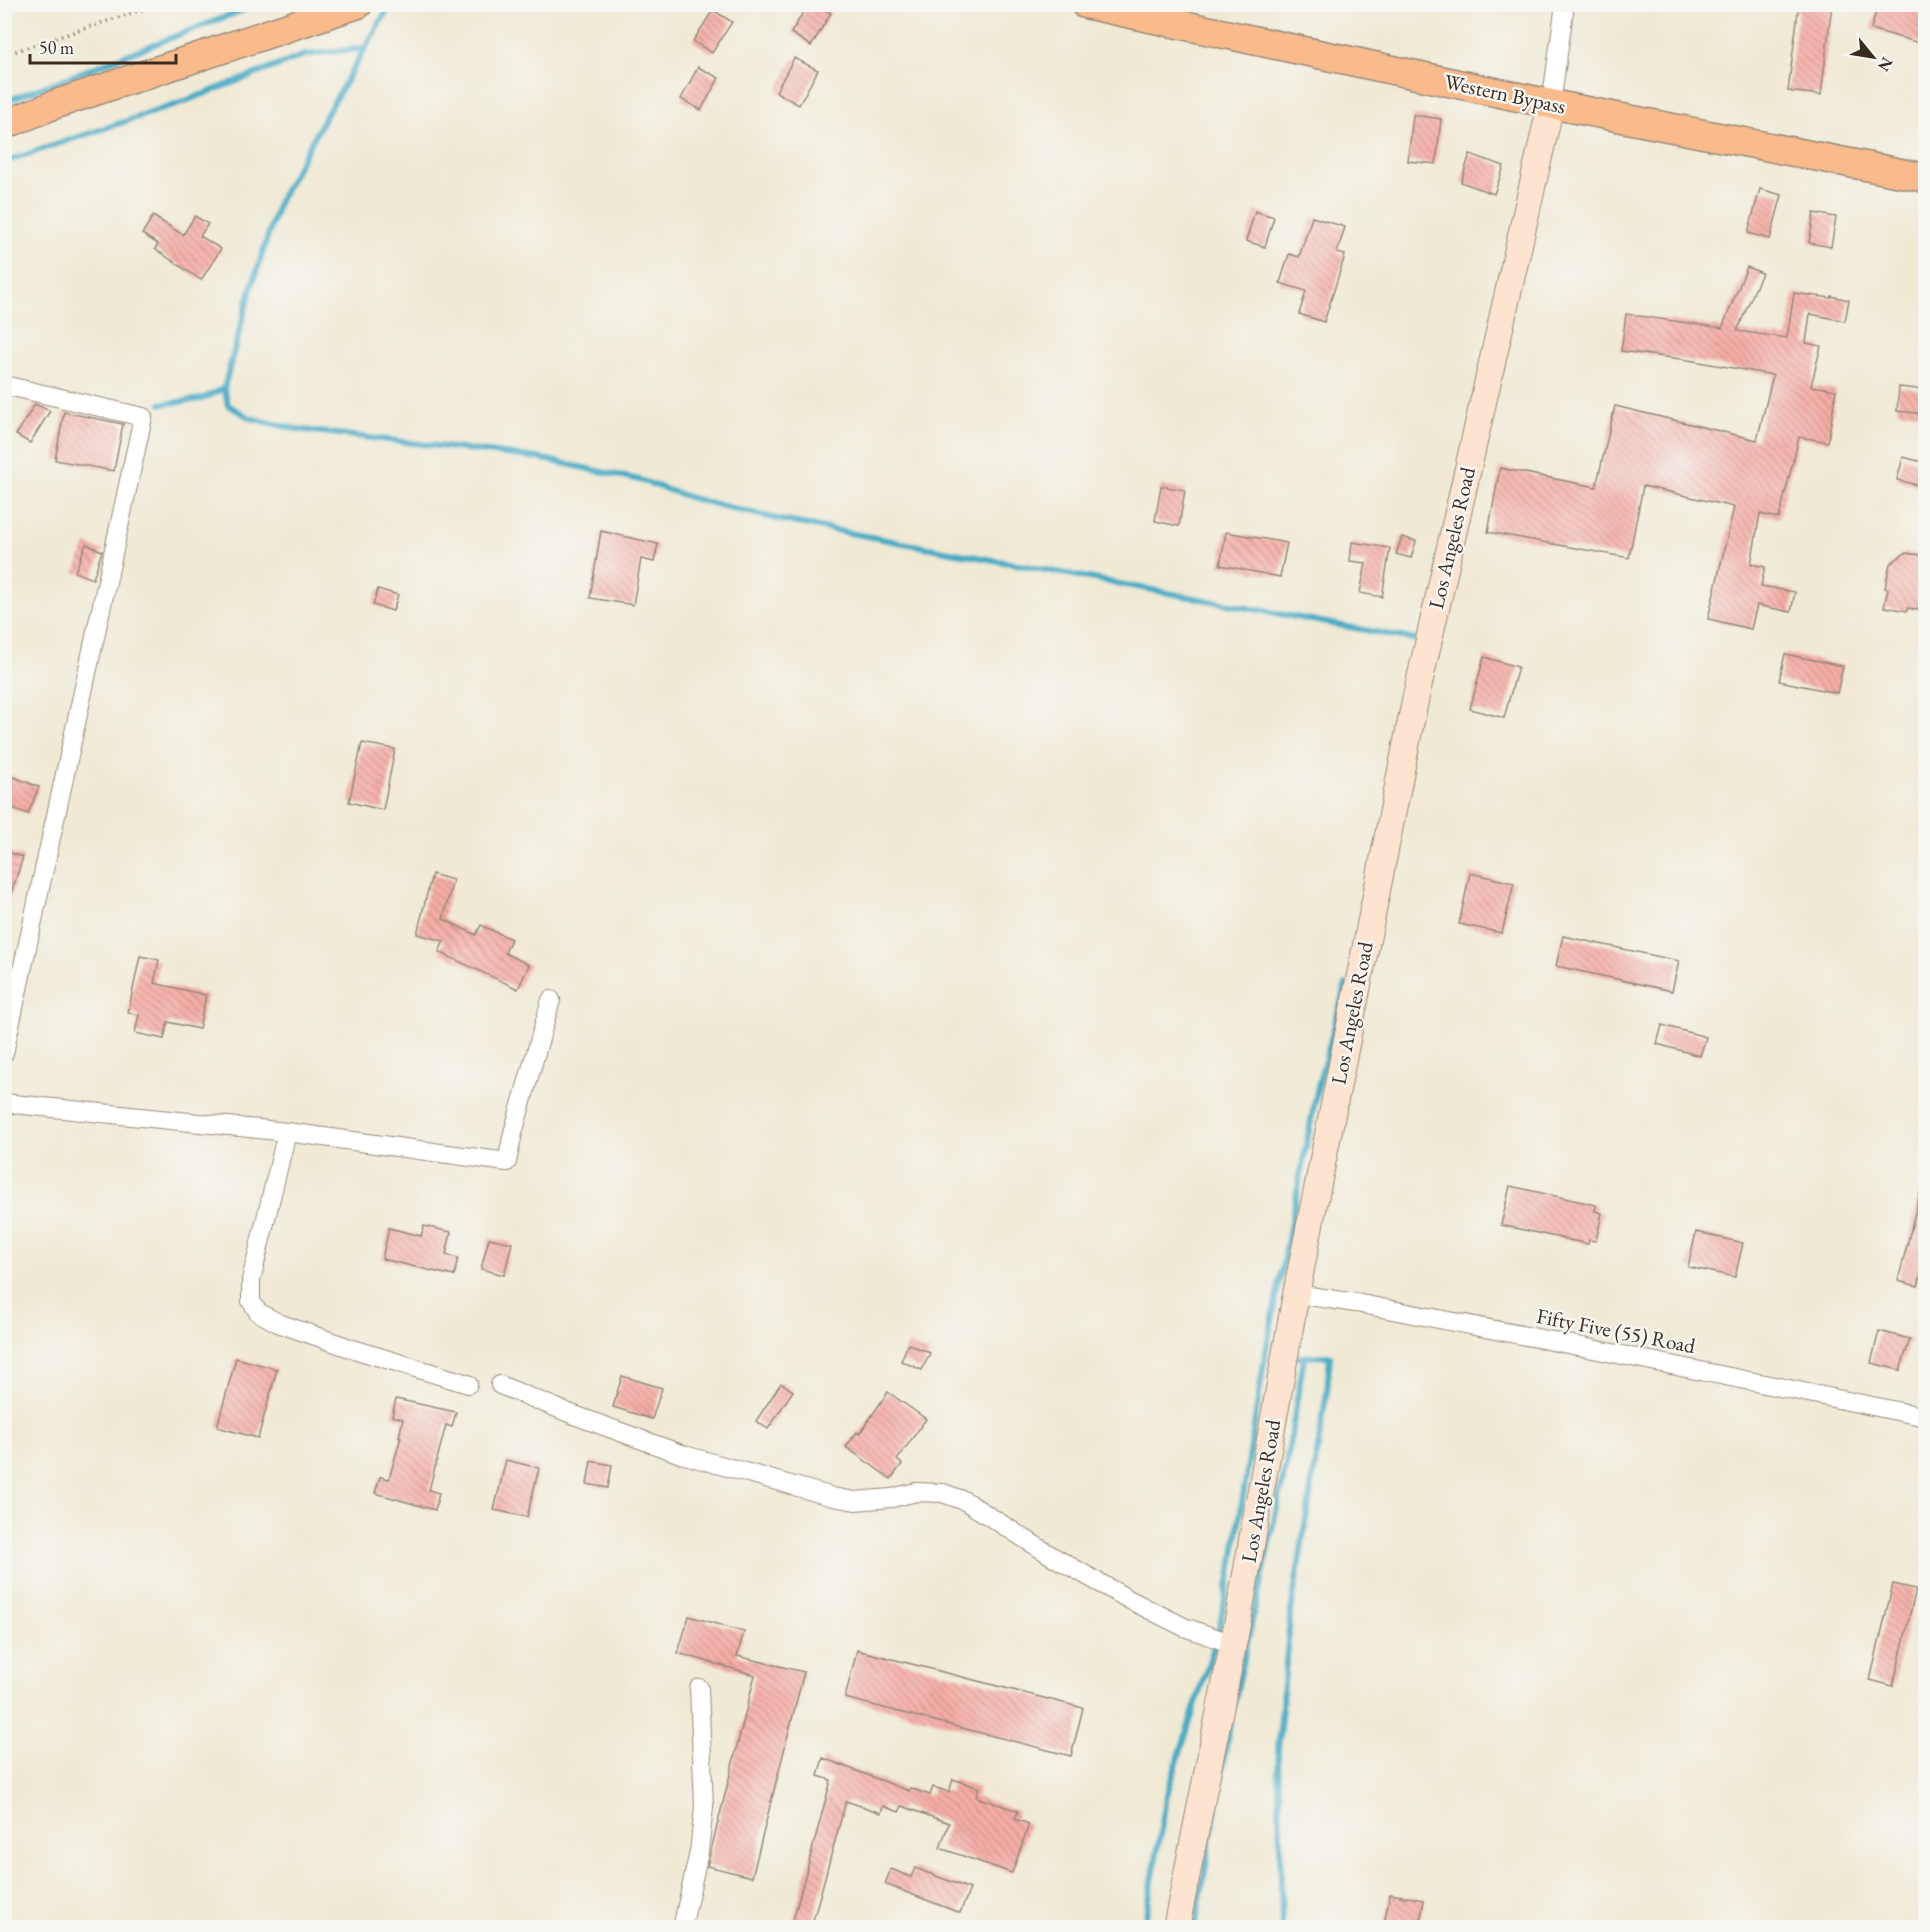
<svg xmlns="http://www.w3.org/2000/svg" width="1930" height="1932" viewBox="0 0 1930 1932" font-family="'EB Garamond',serif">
	<defs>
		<pattern id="building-back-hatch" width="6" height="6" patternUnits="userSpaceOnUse" patternTransform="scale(1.5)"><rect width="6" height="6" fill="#f6aea6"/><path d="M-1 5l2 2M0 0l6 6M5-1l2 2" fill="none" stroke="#c88e87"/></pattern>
	</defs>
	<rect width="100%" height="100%" fill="#f6f6f2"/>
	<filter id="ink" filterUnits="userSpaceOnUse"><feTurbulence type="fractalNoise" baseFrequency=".0167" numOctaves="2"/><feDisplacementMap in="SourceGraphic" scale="12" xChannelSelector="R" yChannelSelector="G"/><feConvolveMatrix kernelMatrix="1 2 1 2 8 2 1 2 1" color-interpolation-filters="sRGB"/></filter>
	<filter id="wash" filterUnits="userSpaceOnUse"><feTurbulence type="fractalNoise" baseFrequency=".008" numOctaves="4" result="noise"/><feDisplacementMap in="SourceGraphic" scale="24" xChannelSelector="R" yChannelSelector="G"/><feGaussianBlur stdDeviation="1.35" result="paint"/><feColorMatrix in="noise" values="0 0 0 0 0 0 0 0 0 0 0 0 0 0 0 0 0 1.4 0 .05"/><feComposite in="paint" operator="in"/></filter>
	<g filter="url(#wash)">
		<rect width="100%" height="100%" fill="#f0e9d4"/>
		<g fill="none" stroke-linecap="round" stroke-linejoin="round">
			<g stroke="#46acc5" stroke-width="6">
				<polyline points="4,102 259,4"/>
				<polyline points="4,162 183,102 305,55 365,48"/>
				<polyline points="224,388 228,405 250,418 296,429 538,458 640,480 691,498 781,520 1423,641"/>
				<polyline points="161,404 202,399 224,388 250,292 279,201 324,119 386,12"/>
				<polyline points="1233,1708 1286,1466 1304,1358"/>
				<polyline points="1144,1928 1167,1794 1217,1637 1232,1567 1265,1356 1317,1090 1346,984"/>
				<polyline points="1195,1928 1230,1724"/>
				<polyline points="1282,1928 1278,1750 1290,1618 1327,1391 1330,1356 1291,1357"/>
			</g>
		</g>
		<g id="blocks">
			<g fill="url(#building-back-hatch)">
				<polygon points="808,4 817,4 831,13 811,46 791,33"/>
				<polygon points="1799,4 1832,4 1821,95 1788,91"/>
				<polygon points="1878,4 1905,4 1926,11 1926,45 1871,29"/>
				<polygon points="713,10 732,22 712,53 693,41"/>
				<polygon points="794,58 818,70 799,105 776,92"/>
				<polygon points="698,67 719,78 701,110 681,99"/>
				<polygon points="1413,115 1441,119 1436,164 1408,161"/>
				<polygon points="1470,154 1504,166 1494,194 1461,182"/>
				<polygon points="1760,189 1782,195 1770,239 1748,233"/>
				<polygon points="1255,211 1274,217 1265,247 1246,241"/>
				<polygon points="1814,213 1836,217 1831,247 1809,243"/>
				<polygon points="153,216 183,235 195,216 208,224 200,236 221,249 201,280 155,249 158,244 142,234"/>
				<polygon points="1312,217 1345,227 1337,253 1345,255 1324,322 1299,314 1306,291 1280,283 1289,254 1299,257"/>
				<polygon points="1747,267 1762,273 1737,331 1787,338 1794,293 1831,298 1831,296 1849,300 1845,321 1810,314 1806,343 1821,346 1811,386 1836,390 1828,442 1799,437 1779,518 1760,514 1751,564 1765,567 1761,586 1795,592 1791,612 1757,605 1751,629 1708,619 1734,507 1643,486 1629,558 1488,532 1500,468 1596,487 1615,406 1757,440 1773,375 1688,360 1621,351 1626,314 1722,328"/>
				<polygon points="1899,387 1926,390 1926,414 1897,411"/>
				<polygon points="35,404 50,411 30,443 16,435"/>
				<polygon points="64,412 123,424 114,471 55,460"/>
				<polygon points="1903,457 1926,463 1926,487 1897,480"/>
				<polygon points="1161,486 1185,490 1179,526 1155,521"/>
				<polygon points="601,531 658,544 654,562 641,559 633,605 590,598"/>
				<polygon points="1226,532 1287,543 1280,577 1220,565"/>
				<polygon points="1402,537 1416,541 1411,558 1396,554"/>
				<polygon points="1352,542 1390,548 1382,597 1360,593 1366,563 1350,561"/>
				<polygon points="86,544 102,551 93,579 75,572"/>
				<polygon points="1905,553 1921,555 1926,558 1926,611 1908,608 1907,611 1884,607 1888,589 1885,588 1890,564"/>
				<polygon points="378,589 398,595 393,611 373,605"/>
				<polygon points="1785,654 1843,666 1837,693 1779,681"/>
				<polygon points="1484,657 1518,667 1504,718 1470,709"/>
				<polygon points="362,743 395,749 383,810 349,802"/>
				<polygon points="4,773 39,787 28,814 4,805"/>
				<polygon points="4,851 23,857 8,903 4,902"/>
				<polygon points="1470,873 1514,883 1502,933 1459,924"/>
				<polygon points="432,874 453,880 443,919 476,935 481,925 511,939 505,953 529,965 518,989 439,952 444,941 417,934"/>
				<polygon points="1563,936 1679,961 1672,991 1556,966"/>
				<polygon points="140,956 159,960 154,983 206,995 199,1029 168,1022 164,1039 135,1033 139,1015 128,1013"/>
				<polygon points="1662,1025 1706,1037 1700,1056 1657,1044"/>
				<polygon points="1510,1186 1596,1205 1595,1211 1602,1213 1596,1241 1589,1240 1588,1244 1501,1225"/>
				<polygon points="1920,1193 1926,1193 1926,1256 1918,1286 1898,1281"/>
				<polygon points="424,1226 451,1232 446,1255 458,1258 454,1276 382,1259 389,1228 421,1236"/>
				<polygon points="1696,1232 1743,1243 1735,1277 1688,1267"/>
				<polygon points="489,1238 512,1243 504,1275 481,1269"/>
				<polygon points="1879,1331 1910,1339 1900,1370 1871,1363"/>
				<polygon points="908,1344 930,1353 922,1370 901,1361"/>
				<polygon points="236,1358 277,1369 258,1438 217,1427"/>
				<polygon points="622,1376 662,1388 652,1419 613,1407"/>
				<polygon points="781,1383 793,1391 768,1429 756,1421"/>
				<polygon points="888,1392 926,1419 897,1460 902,1464 891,1479 846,1447 857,1432 859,1434"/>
				<polygon points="396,1399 456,1412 452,1427 446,1425 429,1490 439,1493 435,1510 375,1493 380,1477 389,1479 401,1437 399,1437 403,1419 392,1416"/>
				<polygon points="506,1460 539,1468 527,1517 494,1510"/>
				<polygon points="591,1461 612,1465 608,1488 587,1484"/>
				<polygon points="1893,1584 1916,1589 1893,1686 1870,1680"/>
				<polygon points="689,1616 744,1632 737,1656 804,1672 752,1877 707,1866 755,1675 678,1653"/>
				<polygon points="857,1650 1083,1708 1071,1756 845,1698"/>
				<polygon points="823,1758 909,1791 910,1788 930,1795 933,1787 949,1792 953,1779 979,1788 976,1797 1018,1811 1015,1819 1029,1824 1012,1873 940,1848 949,1823 902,1806 899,1812 883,1806 881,1813 846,1801 811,1928 791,1928 831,1780 818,1776"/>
				<polygon points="915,1868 970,1889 960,1913 885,1884 891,1869 911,1877"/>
				<polygon points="1390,1894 1424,1900 1419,1928 1383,1928"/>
			</g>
		</g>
	</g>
	<g filter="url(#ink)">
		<use href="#blocks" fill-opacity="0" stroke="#968a79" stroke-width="1.5"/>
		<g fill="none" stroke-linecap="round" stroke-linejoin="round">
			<defs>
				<g id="street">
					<polyline points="1551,104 1565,4"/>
					<polyline points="4,385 143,417 4,1053"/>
					<polyline points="4,1103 287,1132 507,1162 513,1133 551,1000"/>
					<polyline points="287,1132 251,1280 251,1301 258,1312 278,1323 350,1348 468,1384"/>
					<polyline points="1296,1294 1356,1303 1583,1347 1926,1417"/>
					<polyline points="500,1385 574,1415 681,1454 833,1497 855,1501 892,1498 916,1492 943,1493 965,1501 1052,1556 1130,1600 1184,1627 1233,1644"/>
					<polyline points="682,1928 699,1852 704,1807 699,1688"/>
				</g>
				<polyline id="secondary" points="1176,1928 1236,1630 1296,1294 1415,701 1551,104"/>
				<g id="primary">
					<polyline points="1085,4 1551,104 1926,178"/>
					<polyline points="4,125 56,104 358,4"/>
				</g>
			</defs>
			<use href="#street" stroke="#968a79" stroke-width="20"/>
			<use href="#secondary" stroke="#968a79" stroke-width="28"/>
			<use href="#primary" stroke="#968a79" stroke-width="31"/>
			<polyline stroke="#968a79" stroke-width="4" stroke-dasharray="1.5 4.5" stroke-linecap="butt" points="4,55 147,8 148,4"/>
			<use href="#street" stroke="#fff" stroke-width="18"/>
			<use href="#secondary" stroke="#fde4d1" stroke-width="26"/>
			<use href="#primary" stroke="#fabb8c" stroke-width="28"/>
		</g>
	</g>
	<g text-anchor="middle" stroke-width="5" stroke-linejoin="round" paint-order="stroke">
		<g font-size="21" fill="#3b2a1e" stroke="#f6f6f2">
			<text transform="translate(1505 94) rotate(12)" y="7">Western Bypass</text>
			<text transform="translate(1452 538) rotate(-77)" y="7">Los Angeles Road</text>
			<text transform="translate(1352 1013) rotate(-79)" y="7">Los Angeles Road</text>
			<text transform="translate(1616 1331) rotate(11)" y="7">Fifty Five (55) Road</text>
			<text transform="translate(1261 1491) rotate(-80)" y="7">Los Angeles Road</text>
		</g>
	</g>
	<rect width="1930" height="1932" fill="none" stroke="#f6f6f2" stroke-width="24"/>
	<g transform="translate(1873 57) rotate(120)" stroke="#f6f6f2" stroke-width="4.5" paint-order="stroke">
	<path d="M0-4.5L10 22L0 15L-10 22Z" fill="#3b2a1e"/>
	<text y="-9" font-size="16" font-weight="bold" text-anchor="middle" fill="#3b2a1e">N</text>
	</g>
	<path d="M30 54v9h146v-9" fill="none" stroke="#3b2a1e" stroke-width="3"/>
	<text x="39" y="54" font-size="18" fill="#3b2a1e" stroke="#f6f6f2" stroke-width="4.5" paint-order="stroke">50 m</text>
</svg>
